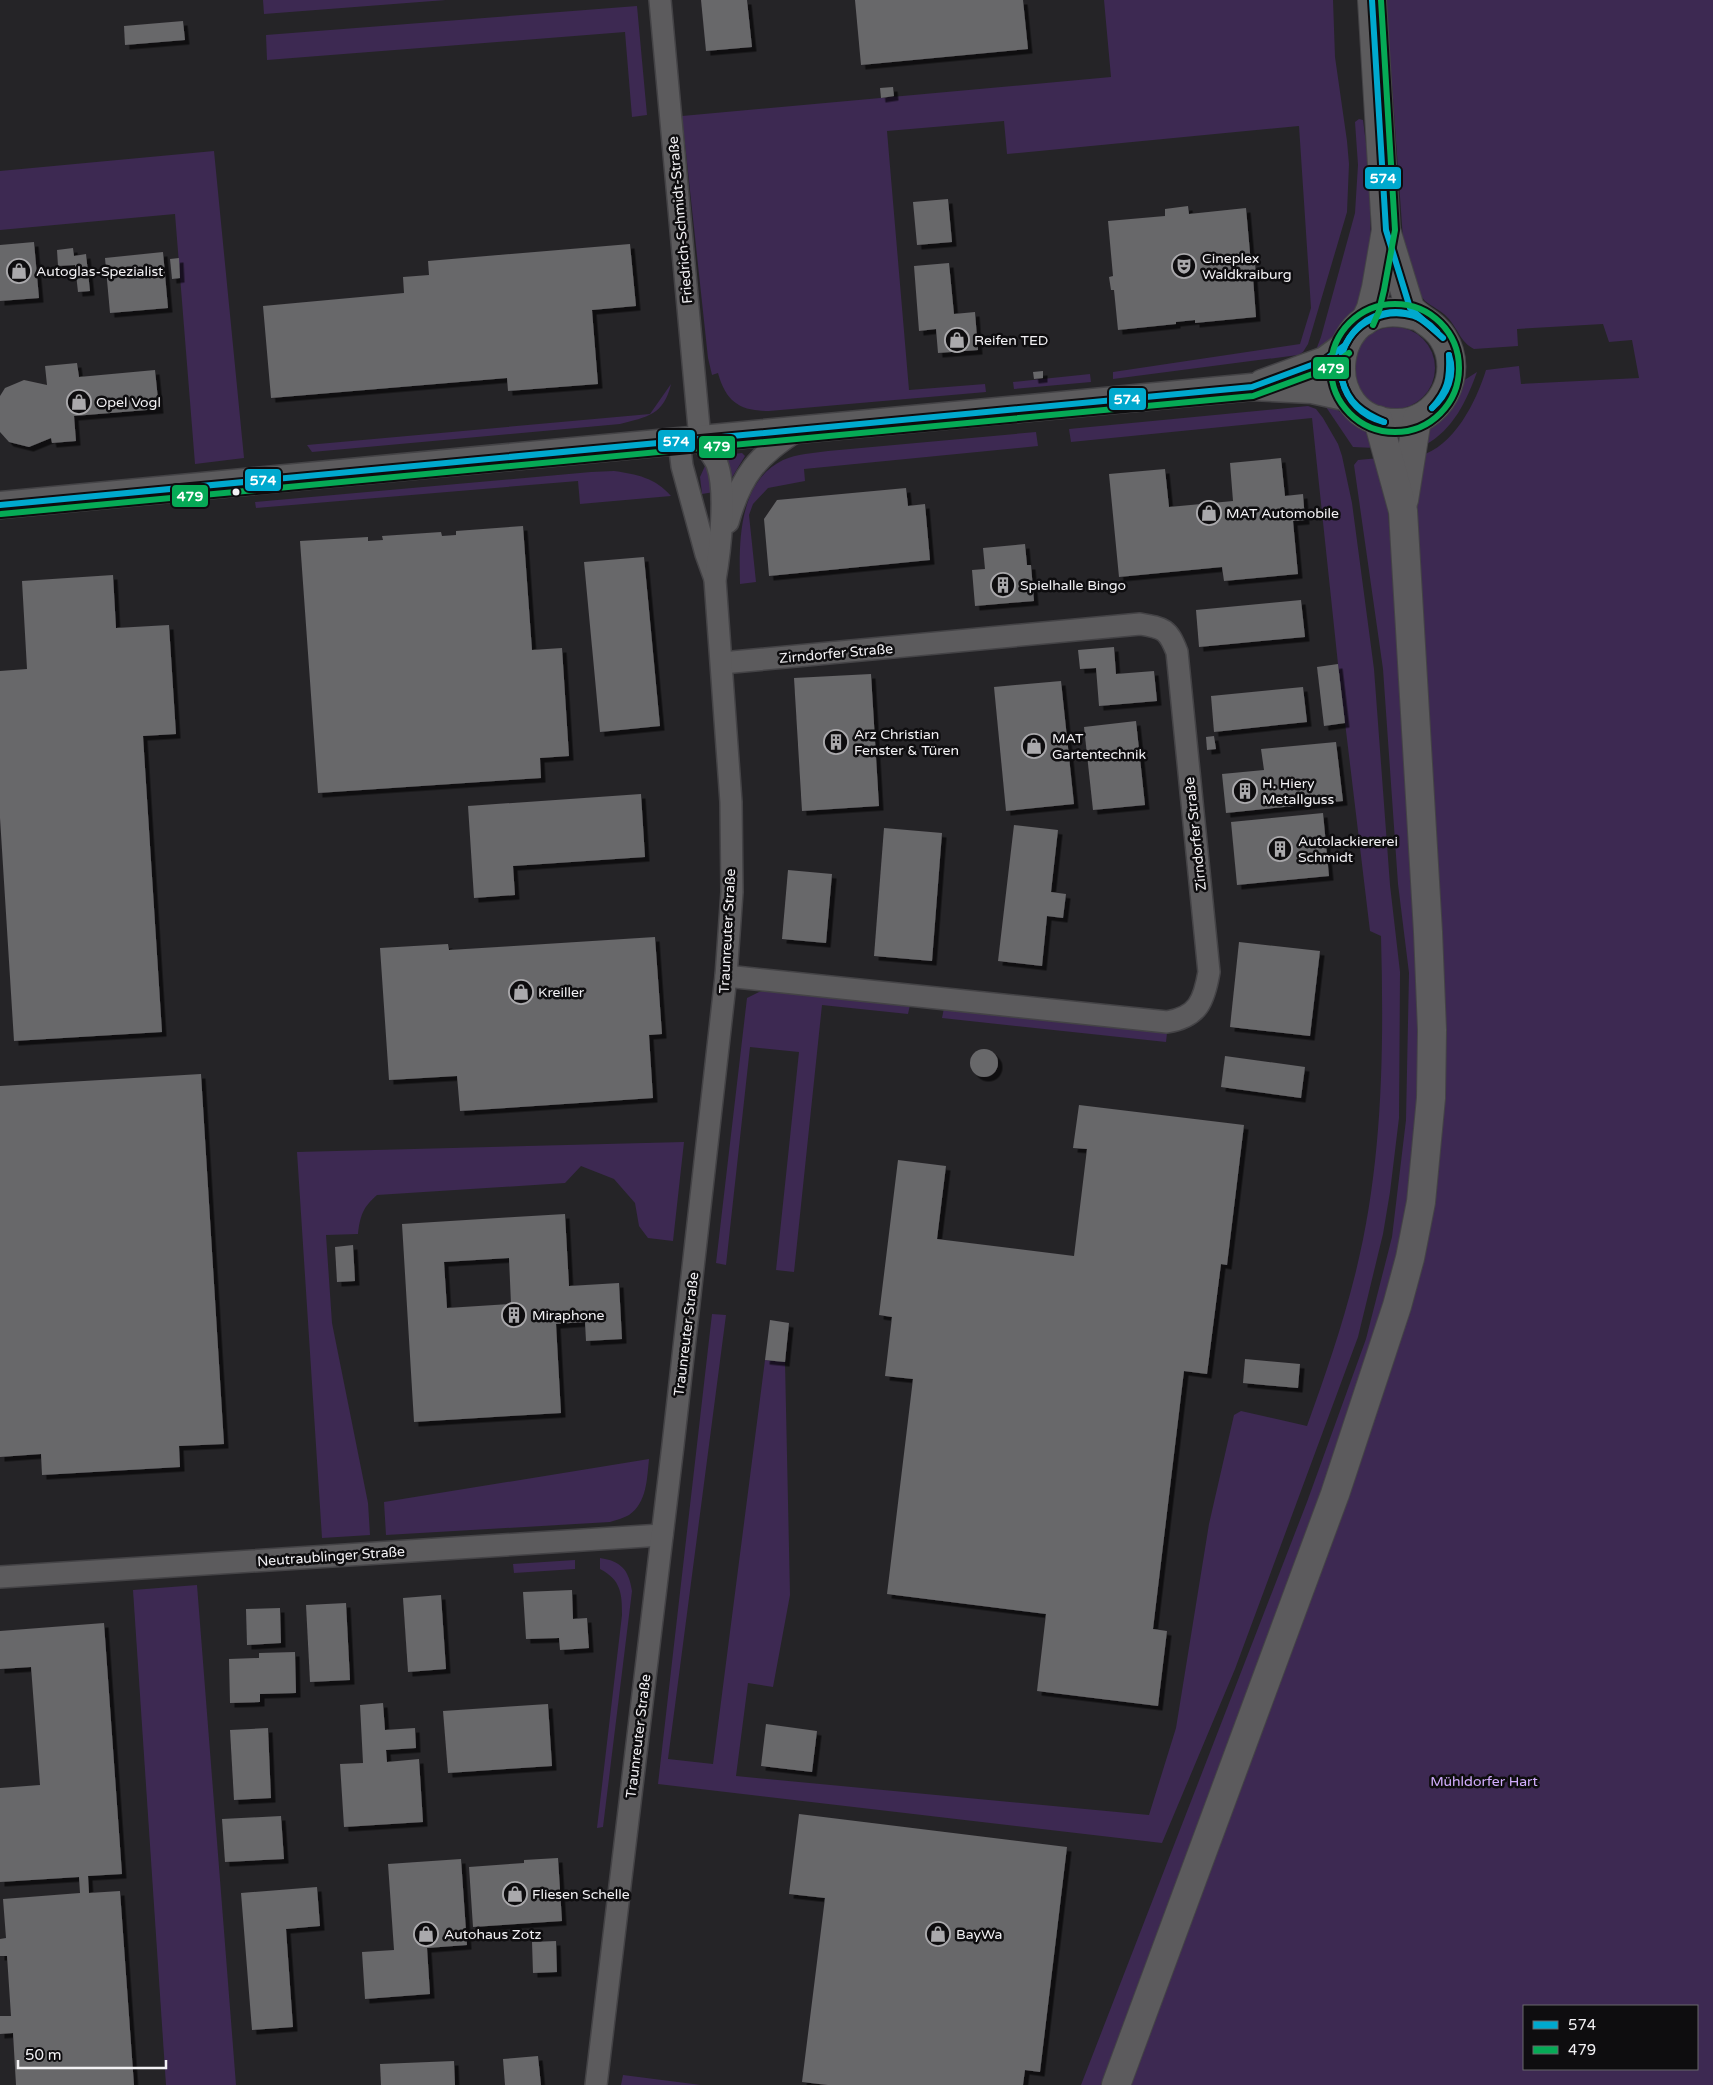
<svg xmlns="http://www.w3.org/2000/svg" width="1713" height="2085" viewBox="0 0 1713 2085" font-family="'Varela Round',sans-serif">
	<defs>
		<filter id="shadow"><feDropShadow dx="4.5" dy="4.5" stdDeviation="0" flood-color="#0009"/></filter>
	</defs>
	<rect width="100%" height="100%" fill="#252427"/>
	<g fill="#3d2952" fill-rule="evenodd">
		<polygon points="263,0 446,0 264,14"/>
		<path d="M1104 0H1333L1335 57 1347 141 1349 164 1347 212 1308 344 1303 352 1298 355 1113 379V372L1300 344 1311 308 1299 126 1007 154 1004 121 887 131 909 390 985 384 986 392 769 411C740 411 726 402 718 373L712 375 708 358 682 116 1111 77Z"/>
		<path d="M1386 0H1713V2085H1130L1421 1260 1415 505 1419 456C1454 447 1476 402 1486 370L1519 366 1521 384 1639 378 1632 340 1609 342 1603 324 1517 329 1518 346 1474 349C1460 342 1458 328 1447 317 1441 310 1432 307 1425 301 1412 288 1407 256 1403 239ZM1524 2006H1697V2069H1524Z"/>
		<polygon points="637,6 647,115 632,117 625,32 267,60 266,35"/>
		<polygon points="1359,119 1363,120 1369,167 1371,249 1358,310 1343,322 1333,340 1318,351 1316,350 1321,337 1355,213 1358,165 1355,122"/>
		<polygon points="214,151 244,458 195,464 175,214 0,230 0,171"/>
		<circle cx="1394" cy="368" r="41"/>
		<path d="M1477 372C1467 400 1453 430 1425 445L1427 430 1463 381Z"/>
		<polygon points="1090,374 1091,382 1014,389 1013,382"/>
		<path d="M671 384C664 415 647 417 620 424L312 452 307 445 650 414Z"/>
		<polygon points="1324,404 1336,409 1366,431 1375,448 1353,447"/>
		<path d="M1308 406 1316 409 1323 418 1338 444 1342 456 1352 503 1374 669 1390 885 1400 972 1399 1118 1390 1192 1383 1234 1358 1337 1235 1669 1162 1843 658 1784 712 1314 726 1315 668 1759 713 1764 765 1360 785 1362 790 1595 773 1687 748 1683 736 1776 1149 1815 1176 1728 1209 1524 1234 1415 1241 1411 1307 1426C1325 1376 1342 1327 1355 1275 1383 1165 1384 1049 1381 936L1370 931 1338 664 1312 418 1071 442 1069 429Z"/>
		<path d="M1036 432 1038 446 804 469 805 481 768 488 753 504 749 515 756 582 740 584C739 542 738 482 783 460 797 454 813 453 828 451Z"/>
		<polygon points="742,453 745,456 731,479 723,457 725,455"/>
		<polygon points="1379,458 1387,498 1402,695 1417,933 1420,1097 1409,1200 1385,1304 1322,1491 1102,2085 1081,2085 1307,1502 1366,1339 1392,1237 1406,1120 1409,973 1398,884 1383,669 1354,465 1358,460"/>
		<polygon points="708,465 714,492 702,494 700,477 705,466"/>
		<path d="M614 471C636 474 656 478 671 496L580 504 578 481 256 508 255 502 591 472Z"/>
		<polygon points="773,990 910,1005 908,1014 822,1005 794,1272 776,1270 799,1052 750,1047 726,1265 716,1263 747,998 759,992"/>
		<polygon points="944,1008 1167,1033 1166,1042 942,1018"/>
		<path d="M684 1142 673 1241 648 1238 639 1226 635 1203 614 1179 581 1166 565 1183 377 1195C363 1207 360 1216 358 1234L326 1235 332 1323 368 1503 370 1535 322 1538 297 1152Z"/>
		<path d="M649 1459C647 1478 647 1503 629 1515 624 1518 616 1520 610 1522L386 1535 384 1502Z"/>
		<path d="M600 1558C621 1561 629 1570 632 1591L603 1827 597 1828 622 1615C622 1593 621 1580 600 1569Z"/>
		<polygon points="575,1560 575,1569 514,1573 513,1564"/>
		<polygon points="197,1585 236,2085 166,2085 133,1590"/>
		<polygon points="623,2075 701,2085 621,2085"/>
	</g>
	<g fill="#68676a" fill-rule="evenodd" filter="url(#shadow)">
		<polygon points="701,0 747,0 752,47 706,51"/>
		<polygon points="855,0 1023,0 1028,49 861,65"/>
		<polygon points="183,21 185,40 125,45 124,26"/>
		<polygon points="893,87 894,96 881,98 880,88"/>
		<polygon points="948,199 952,242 917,245 913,202"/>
		<polygon points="1188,206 1189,214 1246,208 1251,264 1255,263 1256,276 1253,277 1256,317 1195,323 1195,320 1176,322 1176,324 1118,330 1114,290 1111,290 1109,277 1113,276 1108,221 1165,216 1165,209"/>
		<polygon points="34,242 39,298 0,301 0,245"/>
		<polygon points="630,244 636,306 592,310 598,384 508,391 507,378 271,398 263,306 404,293 403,277 429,275 428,261"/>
		<polygon points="73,248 74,256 86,254 90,291 78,292 75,265 58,266 57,250"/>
		<polygon points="163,252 168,308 110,313 105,258"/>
		<polygon points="179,258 180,278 172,279 170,259"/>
		<polygon points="949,263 954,314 975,312 978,350 938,353 936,329 919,331 914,266"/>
		<polygon points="77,363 79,377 155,370 159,409 74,416 76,441 52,443 51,438 29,447 9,442 0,432 0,396 5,388 24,380 47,385 45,366"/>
		<polygon points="1043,371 1043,378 1034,379 1033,372"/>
		<polygon points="1281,458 1285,496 1303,494 1305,520 1293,521 1298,574 1224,581 1222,567 1119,577 1109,474 1165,469 1169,507 1233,501 1230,463"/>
		<polygon points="906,488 908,506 925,504 930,560 769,576 764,519 777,500"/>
		<polygon points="523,526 532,650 562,648 569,756 540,758 541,778 318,793 300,541 368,537 368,541 383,540 382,536 441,532 442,536 456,535 456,531"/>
		<polygon points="1025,544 1027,565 1031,565 1034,601 975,606 972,570 985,569 983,548"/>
		<polygon points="644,557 660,726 600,732 584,562"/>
		<polygon points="113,575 116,628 169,625 176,734 143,736 162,1032 14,1041 0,818 0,671 27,669 22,581"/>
		<polygon points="1301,600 1305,637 1199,647 1196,610"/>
		<polygon points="1114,647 1116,674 1154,671 1157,701 1099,706 1096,668 1080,669 1078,650"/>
		<polygon points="1338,664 1345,723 1324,726 1317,667"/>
		<polygon points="871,674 879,806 802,811 794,678"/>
		<polygon points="1061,681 1074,804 1006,811 994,687"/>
		<polygon points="1303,687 1307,722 1214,732 1211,696"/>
		<polygon points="1136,721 1145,805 1093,810 1084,727"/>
		<polygon points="1214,736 1216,749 1207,750 1206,737"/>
		<polygon points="1336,742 1343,801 1226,813 1222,774 1264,770 1261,749"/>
		<polygon points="641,794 645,857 513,866 515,895 474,898 468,806"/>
		<polygon points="1323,813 1329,876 1237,885 1231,822"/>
		<polygon points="1014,825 1058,830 1051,892 1066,894 1063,918 1047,916 1042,966 998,961"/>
		<polygon points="884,828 942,833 932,961 874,956"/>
		<polygon points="788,870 832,874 826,943 782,939"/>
		<polygon points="655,937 662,1034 649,1035 653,1098 460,1111 457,1076 389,1080 380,948 448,944 449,950"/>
		<polygon points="1239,942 1320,951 1310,1036 1230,1027"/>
		<circle cx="984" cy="1063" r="14"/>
		<polygon points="1225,1056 1305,1067 1301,1098 1221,1087"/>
		<polygon points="201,1074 224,1444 179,1446 180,1467 42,1475 41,1454 0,1457 0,1086"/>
		<polygon points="1079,1105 1244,1125 1227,1265 1221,1264 1207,1374 1184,1371 1153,1629 1167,1631 1158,1706 1037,1691 1046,1614 887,1594 913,1379 885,1376 892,1317 879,1315 898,1160 946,1166 937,1239 1074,1256 1087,1149 1073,1148"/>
		<path d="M565 1214 569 1286 619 1283 622 1339 586 1341 585 1322 556 1324 561 1413 414 1422 402 1224ZM509 1258 511 1304 447 1308 444 1262Z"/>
		<polygon points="353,1245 355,1281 337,1282 335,1247"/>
		<polygon points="770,1320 789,1323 785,1362 765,1360"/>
		<polygon points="1245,1359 1300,1364 1298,1388 1243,1383"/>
		<polygon points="572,1590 573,1619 587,1618 589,1648 560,1650 559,1638 526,1639 523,1592"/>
		<polygon points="441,1595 446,1669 408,1672 403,1598"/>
		<polygon points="346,1603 350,1680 310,1682 306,1605"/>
		<polygon points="280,1608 281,1643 247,1645 246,1609"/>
		<polygon points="104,1623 122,1874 88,1876 89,1893 120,1891 134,2085 16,2085 13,2033 0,2034 0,2016 11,2016 7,1956 0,1956 0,1939 6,1938 3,1899 80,1893 79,1877 0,1882 0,1788 40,1785 31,1667 0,1669 0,1631"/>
		<polygon points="295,1652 296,1693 260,1694 260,1702 230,1703 229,1659 259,1658 259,1653"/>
		<polygon points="383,1703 385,1730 415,1728 416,1748 386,1750 387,1762 419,1759 423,1822 344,1827 340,1764 363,1763 360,1705"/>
		<polygon points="548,1704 552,1766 448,1773 443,1711"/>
		<polygon points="766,1724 817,1731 812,1772 761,1766"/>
		<polygon points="268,1728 271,1798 234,1800 230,1730"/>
		<polygon points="799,1814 1067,1847 1040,2072 1025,2070 1023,2085 828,2085 802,2082 825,1898 789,1894"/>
		<polygon points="281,1816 284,1859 225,1862 222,1819"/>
		<polygon points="558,1858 562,1921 473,1927 469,1867 524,1863 524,1860"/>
		<polygon points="461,1859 467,1945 427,1948 430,1994 365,1999 362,1952 394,1950 388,1864"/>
		<polygon points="317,1887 320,1926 286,1929 293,2027 252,2030 241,1893"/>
		<polygon points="556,1941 557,1972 533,1973 532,1942"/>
		<polygon points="538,2056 541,2085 505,2085 503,2059"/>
		<polygon points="454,2061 455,2085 381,2085 380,2064"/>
	</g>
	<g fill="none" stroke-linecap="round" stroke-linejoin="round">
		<defs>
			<g id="minor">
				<polyline points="679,441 682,466 706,554 715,579"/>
				<path d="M728 522C741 475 758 455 798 430"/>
				<path d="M722 663 1140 624C1164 628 1168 629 1177 652L1209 972C1204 1001 1198 1017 1167 1022L726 976"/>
				<polyline points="0,1577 662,1535"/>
				<path d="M596 2085 673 1445 726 976 732 892 731 802 715 580C720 551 727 491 717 464 713 455 706 447 700 439L660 0"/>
			</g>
			<g id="tertiary">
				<polyline points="1262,383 1325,360 1344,346"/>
				<polyline points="0,505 1252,387 1312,390 1349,398"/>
			</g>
			<g id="secondary">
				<path d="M1386 230 1410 308C1420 320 1435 324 1443 338 1466 374 1439 423 1397 423 1313 424 1327 288 1416 316"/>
				<polyline points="1365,321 1371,308 1376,288 1386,230 1372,0"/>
				<polyline points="1404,500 1417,419"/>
				<polyline points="1116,2085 1335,1494 1397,1306 1410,1258 1421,1202 1431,1098 1432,1030 1428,932 1403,511 1378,420"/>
			</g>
		</defs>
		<use href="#minor" stroke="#444346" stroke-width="24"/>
		<use href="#tertiary" stroke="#444346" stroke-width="29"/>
		<use href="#secondary" stroke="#444346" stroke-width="30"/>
		<use href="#minor" stroke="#5c5b5d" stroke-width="21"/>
		<use href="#tertiary" stroke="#5c5b5d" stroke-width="26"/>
		<use href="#secondary" stroke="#5c5b5d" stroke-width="28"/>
		<defs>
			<g id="bus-1">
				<polyline points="1372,0 1386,230 1410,308 1443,338"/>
				<path d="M1340 372C1339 319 1401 290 1437 332"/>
				<path d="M1340 372C1341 366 1341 359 1342 353 1352 322 1385 307 1414 316 1422 318 1430 327 1437 332"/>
				<path d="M1342 380C1348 403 1363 413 1384 422"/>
				<path d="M1342 380C1347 401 1362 417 1384 422"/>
				<path d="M1432 408C1448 390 1450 379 1449 355"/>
				<path d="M1432 408C1447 395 1456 375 1449 355"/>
				<polyline points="0,505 1252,387 1325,360 1344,346"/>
			</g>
			<g id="bus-2">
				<circle cx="1395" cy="368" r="64"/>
				<polyline points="1373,325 1379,311 1384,290 1395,230 1381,0"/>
				<polyline points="1,514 1253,396 1329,368 1349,353"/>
			</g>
		</defs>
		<use href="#bus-1" stroke="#0e0d0f" stroke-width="10"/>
		<use href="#bus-2" stroke="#0e0d0f" stroke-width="10"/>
		<use href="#bus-1" stroke="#00a9ce" stroke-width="6"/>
		<use href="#bus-2" stroke="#06aa56" stroke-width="6"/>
	</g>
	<defs>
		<symbol id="theatre-ring" viewBox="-11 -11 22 22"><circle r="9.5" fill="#0e0d0f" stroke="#aaa9ac" stroke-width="1.5"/><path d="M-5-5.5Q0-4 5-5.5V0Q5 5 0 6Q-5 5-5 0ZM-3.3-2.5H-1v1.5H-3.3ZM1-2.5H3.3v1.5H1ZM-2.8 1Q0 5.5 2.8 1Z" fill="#aaa9ac"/></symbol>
		<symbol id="shop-ring" viewBox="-11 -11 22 22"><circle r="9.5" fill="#0e0d0f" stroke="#aaa9ac" stroke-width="1.5"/><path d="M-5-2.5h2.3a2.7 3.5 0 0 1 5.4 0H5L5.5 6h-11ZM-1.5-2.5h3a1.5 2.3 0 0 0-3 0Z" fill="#aaa9ac"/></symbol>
		<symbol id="building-ring" viewBox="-11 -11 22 22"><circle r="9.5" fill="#0e0d0f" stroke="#aaa9ac" stroke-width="1.5"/><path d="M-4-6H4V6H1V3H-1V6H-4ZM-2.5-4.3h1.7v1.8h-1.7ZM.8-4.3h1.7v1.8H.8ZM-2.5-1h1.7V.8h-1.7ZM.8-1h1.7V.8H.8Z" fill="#aaa9ac"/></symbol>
	</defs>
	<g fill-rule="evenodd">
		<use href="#theatre-ring" x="1170" y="252" width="28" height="28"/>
		<use href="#shop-ring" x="5" y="257" width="28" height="28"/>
		<use href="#shop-ring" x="943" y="326" width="28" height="28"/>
		<use href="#shop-ring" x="65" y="388" width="28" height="28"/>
		<use href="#shop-ring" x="1195" y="499" width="28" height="28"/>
		<use href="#building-ring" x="989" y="571" width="28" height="28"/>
		<use href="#building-ring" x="822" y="728" width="28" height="28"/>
		<use href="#shop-ring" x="1020" y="732" width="28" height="28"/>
		<use href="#building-ring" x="1231" y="777" width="28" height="28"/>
		<use href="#building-ring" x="1266" y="835" width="28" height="28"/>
		<use href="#shop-ring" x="507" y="978" width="28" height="28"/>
		<use href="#building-ring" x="500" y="1301" width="28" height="28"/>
		<use href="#shop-ring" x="501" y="1880" width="28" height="28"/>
		<use href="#shop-ring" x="412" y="1920" width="28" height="28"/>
		<use href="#shop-ring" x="924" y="1920" width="28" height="28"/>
	</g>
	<circle fill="#f2f1f4" stroke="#0e0d0f" stroke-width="2" cx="236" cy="492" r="4.5"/>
	<g text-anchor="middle" stroke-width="5" stroke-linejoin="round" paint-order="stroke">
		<g font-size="14" fill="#f2f1f4" stroke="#0e0d0f">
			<text transform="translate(680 220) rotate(-95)" y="5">Friedrich-Schmidt-Straße</text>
			<text transform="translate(836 653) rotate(-5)" y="5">Zirndorfer Straße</text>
			<text transform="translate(1195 834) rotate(-96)" y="5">Zirndorfer Straße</text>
			<text transform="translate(727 931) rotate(-87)" y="5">Traunreuter Straße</text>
			<text transform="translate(686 1334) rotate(-83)" y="5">Traunreuter Straße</text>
			<text transform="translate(331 1556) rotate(-4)" y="5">Neutraublinger Straße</text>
			<text transform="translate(638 1736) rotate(-83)" y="5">Traunreuter Straße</text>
		</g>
		<g font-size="14" fill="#f2f1f4" stroke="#0e0d0f" text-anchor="start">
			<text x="1202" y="263">Cineplex<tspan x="1202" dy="16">Waldkraiburg</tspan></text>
			<text x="36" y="276">Autoglas-Spezialist</text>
			<text x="974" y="345">Reifen TED</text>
			<text x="96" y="407">Opel Vogl</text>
			<text x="1226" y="518">MAT Automobile</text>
			<text x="1020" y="590">Spielhalle Bingo</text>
			<text x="854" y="739">Arz Christian<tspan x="854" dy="16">Fenster &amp; Türen</tspan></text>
			<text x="1052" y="743">MAT<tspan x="1052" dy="16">Gartentechnik</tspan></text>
			<text x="1262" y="788">H. Hiery<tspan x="1262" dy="16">Metallguss</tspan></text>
			<text x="1298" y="846">Autolackiererei<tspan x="1298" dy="16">Schmidt</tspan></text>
			<text x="538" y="997">Kreiller</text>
			<text x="532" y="1320">Miraphone</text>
			<text x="532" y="1899">Fliesen Schelle</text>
			<text x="444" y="1939">Autohaus Zotz</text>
			<text x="956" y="1939">BayWa</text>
		</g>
		<g font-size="14" fill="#d4afff" stroke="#0e0d0f">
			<text x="1484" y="1786">Mühldorfer Hart</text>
		</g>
	</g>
	<g stroke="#0e0d0f" stroke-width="2">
		<rect x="1364" y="166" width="38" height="24" rx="5" fill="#00a9ce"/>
		<rect x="1312" y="356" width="38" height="24" rx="5" fill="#06aa56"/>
		<rect x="1108" y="387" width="39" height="24" rx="5" fill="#00a9ce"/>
		<rect x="657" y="429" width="39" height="24" rx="5" fill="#00a9ce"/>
		<rect x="698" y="435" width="38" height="24" rx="5" fill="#06aa56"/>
		<rect x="244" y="468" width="38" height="24" rx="5" fill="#00a9ce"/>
		<rect x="171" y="484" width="38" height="24" rx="5" fill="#06aa56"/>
	</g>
	<g font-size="14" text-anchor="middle" font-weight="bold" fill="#fff">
		<text x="1383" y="183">574</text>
		<text x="1331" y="373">479</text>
		<text x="1127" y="404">574</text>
		<text x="676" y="446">574</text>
		<text x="717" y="451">479</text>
		<text x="263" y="485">574</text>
		<text x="190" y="501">479</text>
	</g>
	<rect x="1523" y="2005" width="175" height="65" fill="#0e0d0f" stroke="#69686b"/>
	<rect x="1533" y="2021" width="25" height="8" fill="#00a9ce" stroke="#69686b"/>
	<text x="1568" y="2030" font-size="15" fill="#f2f1f4">574</text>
	<rect x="1533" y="2046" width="25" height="8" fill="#06aa56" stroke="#69686b"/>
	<text x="1568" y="2055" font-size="15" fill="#f2f1f4">479</text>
	<path d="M18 2060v8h148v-8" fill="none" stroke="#f2f1f4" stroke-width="2.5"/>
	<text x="25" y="2060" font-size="15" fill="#f2f1f4" stroke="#0e0d0f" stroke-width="4" paint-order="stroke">50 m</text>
</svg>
